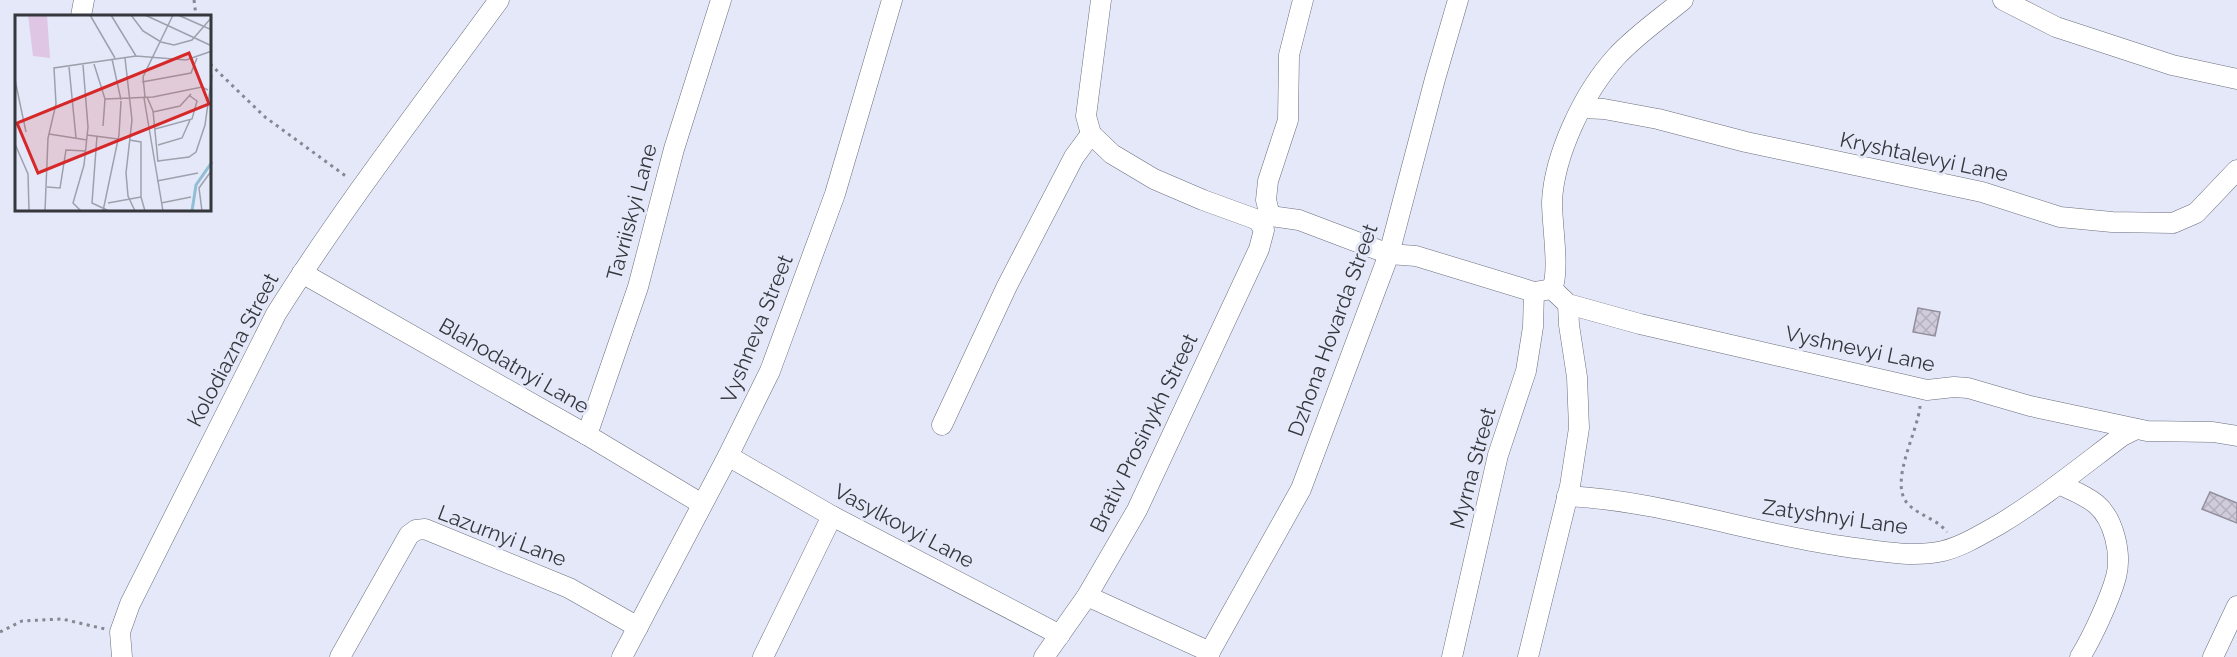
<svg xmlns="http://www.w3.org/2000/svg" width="2237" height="657" viewBox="0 0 2237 657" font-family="Raleway,sans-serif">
	<defs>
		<pattern id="building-cross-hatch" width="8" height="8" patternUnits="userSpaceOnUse" patternTransform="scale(1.5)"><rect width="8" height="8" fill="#d0ccdc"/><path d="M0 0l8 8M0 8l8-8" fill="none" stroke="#b3b0be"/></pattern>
	</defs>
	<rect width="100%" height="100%" fill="#e4e8f8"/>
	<g fill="url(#building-cross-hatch)" stroke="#928e9d" stroke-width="1.5">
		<polygon points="1918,308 1940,312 1935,336 1913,332"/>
		<polygon points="2210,492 2237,503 2237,523 2202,509"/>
	</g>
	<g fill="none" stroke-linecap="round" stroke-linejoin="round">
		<defs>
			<g id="minor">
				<polyline points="2003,0 2056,27 2172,65 2237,79"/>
				<polyline points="81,16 84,0"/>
				<polyline points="1582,108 1604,109 1658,119 1746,142 1982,192 2060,217 2112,222 2173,223 2196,213 2237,170"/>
				<polyline points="1091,134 1112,154 1154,179 1203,200 1258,220 1270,216 1299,220 1389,254 1416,256 1534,292 1552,289"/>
				<polyline points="1091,134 1086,116 1101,0"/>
				<polyline points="1270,216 1266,200 1268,181 1288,120 1289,55 1303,0"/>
				<polyline points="302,273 587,435 702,504"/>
				<polyline points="1552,289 1568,304 1640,324 1914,387 1927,390 1954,387 1968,388 2030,406 2147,431 2213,432 2237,436"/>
				<path d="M1552 289C1560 271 1552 226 1552 202 1554 155 1584 92 1616 57 1635 36 1661 18 1683 0"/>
				<polyline points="942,425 1007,286 1074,157 1091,134"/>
				<polyline points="587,435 638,287 674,149 721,0"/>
				<polyline points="728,456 832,516 1060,635"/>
				<path d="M2059 484C2071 490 2085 495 2096 504 2114 519 2122 554 2116 577 2110 599 2092 638 2080 657"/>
				<path d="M1567 496C1663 501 1753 534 1848 547 1879 551 1911 558 1943 551 1963 546 1982 534 2000 524 2043 498 2082 466 2122 436L2136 429"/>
				<polyline points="1087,596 1210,652"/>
				<path d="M122 657 120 632 130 604 276 314C344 206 423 104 499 0"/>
				<polyline points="340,657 409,535 416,530 425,529 569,588 638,627"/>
				<polyline points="622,657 728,456 770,371 835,194 892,0"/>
				<polyline points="763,657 832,516"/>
				<polyline points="1044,657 1087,596 1137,510 1259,249 1264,230 1258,220"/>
				<polyline points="1207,657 1301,489 1389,254 1435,79 1458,0"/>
				<polyline points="1452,657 1498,455 1526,371 1533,327 1534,292"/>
				<polyline points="1528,657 1570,486 1579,428 1577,377 1569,325 1568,304"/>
				<polyline points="2213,657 2237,606"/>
			</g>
		</defs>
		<use href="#minor" stroke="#6a6e7c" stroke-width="21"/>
		<g stroke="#858792" stroke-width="3" stroke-dasharray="3 4.5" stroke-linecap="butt">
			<polyline points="194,0 196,16"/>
			<polyline points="210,64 265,117 347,177"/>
			<path d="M1920 406C1918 432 1887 485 1909 505 1920 516 1937 519 1947 532"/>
			<polyline points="0,632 22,621 62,619 105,629"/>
		</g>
		<use href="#minor" stroke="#fff" stroke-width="20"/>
	</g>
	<g text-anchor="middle" stroke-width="6" stroke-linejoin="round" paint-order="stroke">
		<g font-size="21" fill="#35373d" stroke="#e4e8f8">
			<text transform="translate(1924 157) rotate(12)" y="7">Kryshtalevyi Lane</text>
			<text transform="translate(632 212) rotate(-75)" y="7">Tavriiskyi Lane</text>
			<text transform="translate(757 329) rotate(-68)" y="7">Vyshneva Street</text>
			<text transform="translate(1333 330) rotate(-70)" y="7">Dzhona Hovarda Street</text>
			<text transform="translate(1860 349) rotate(12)" y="7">Vyshnevyi Lane</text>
			<text transform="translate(233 350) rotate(-62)" y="7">Kolodiazna Street</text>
			<text transform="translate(514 366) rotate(30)" y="7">Blahodatnyi Lane</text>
			<text transform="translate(1144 433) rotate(-64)" y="7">Brativ Prosinykh Street</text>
			<text transform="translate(1473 468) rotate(-75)" y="7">Myrna Street</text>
			<text transform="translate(1835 517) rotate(8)" y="7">Zatyshnyi Lane</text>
			<text transform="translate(904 526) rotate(28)" y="7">Vasylkovyi Lane</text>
			<text transform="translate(502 536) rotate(21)" y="7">Lazurnyi Lane</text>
		</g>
	</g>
	<g transform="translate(15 15)">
		<rect width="196" height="196" fill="#e4e8f8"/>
		<path d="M13 0H32L35 43 18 41Z" fill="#dfc6e5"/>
		<path fill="none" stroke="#90bed4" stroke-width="3" d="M177 196 181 170 197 147"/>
		<path fill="none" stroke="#9ea1ad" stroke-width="1.5" d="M75 0 100 43M96 0 121 41M116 0 128 16 146 27 159 30 177 25 197 2M130 0 197 31M163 0 197 15M110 43 117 105 111 158 113 181 120 196M97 44 106 85M79 49 90 84 88 111M54 52 61 123M0 65 11 117M127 67 176 58 182 43M130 82 128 62 158 0M132 82 138 96 143 147M129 83 148 196M90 84 138 82 187 72 193 75M138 97 165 91 176 79M140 114 177 104 182 86 175 81M34 119 72 125M72 120 103 124M82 121 77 188 94 196M114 125 126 127V182L130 196M0 129 13 159 14 196M143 130 167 123 175 105M143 146 174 142 181 137 190 110 197 60M142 166 183 158M32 172 45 173 51 135 71 136M93 188 126 182M146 188 176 182M30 196 33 123 41 89 39 53 121 41 171 45 197 36M66 196 58 188 69 150 73 112 68 50M88 196 104 120 106 86M187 196 184 173 197 155"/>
		<path fill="#d62828" fill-opacity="0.15" stroke="#d62828" stroke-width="3" d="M174 38 194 89 23 158 2 108Z"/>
		<rect width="196" height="196" fill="none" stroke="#35373d" stroke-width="3"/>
	</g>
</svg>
